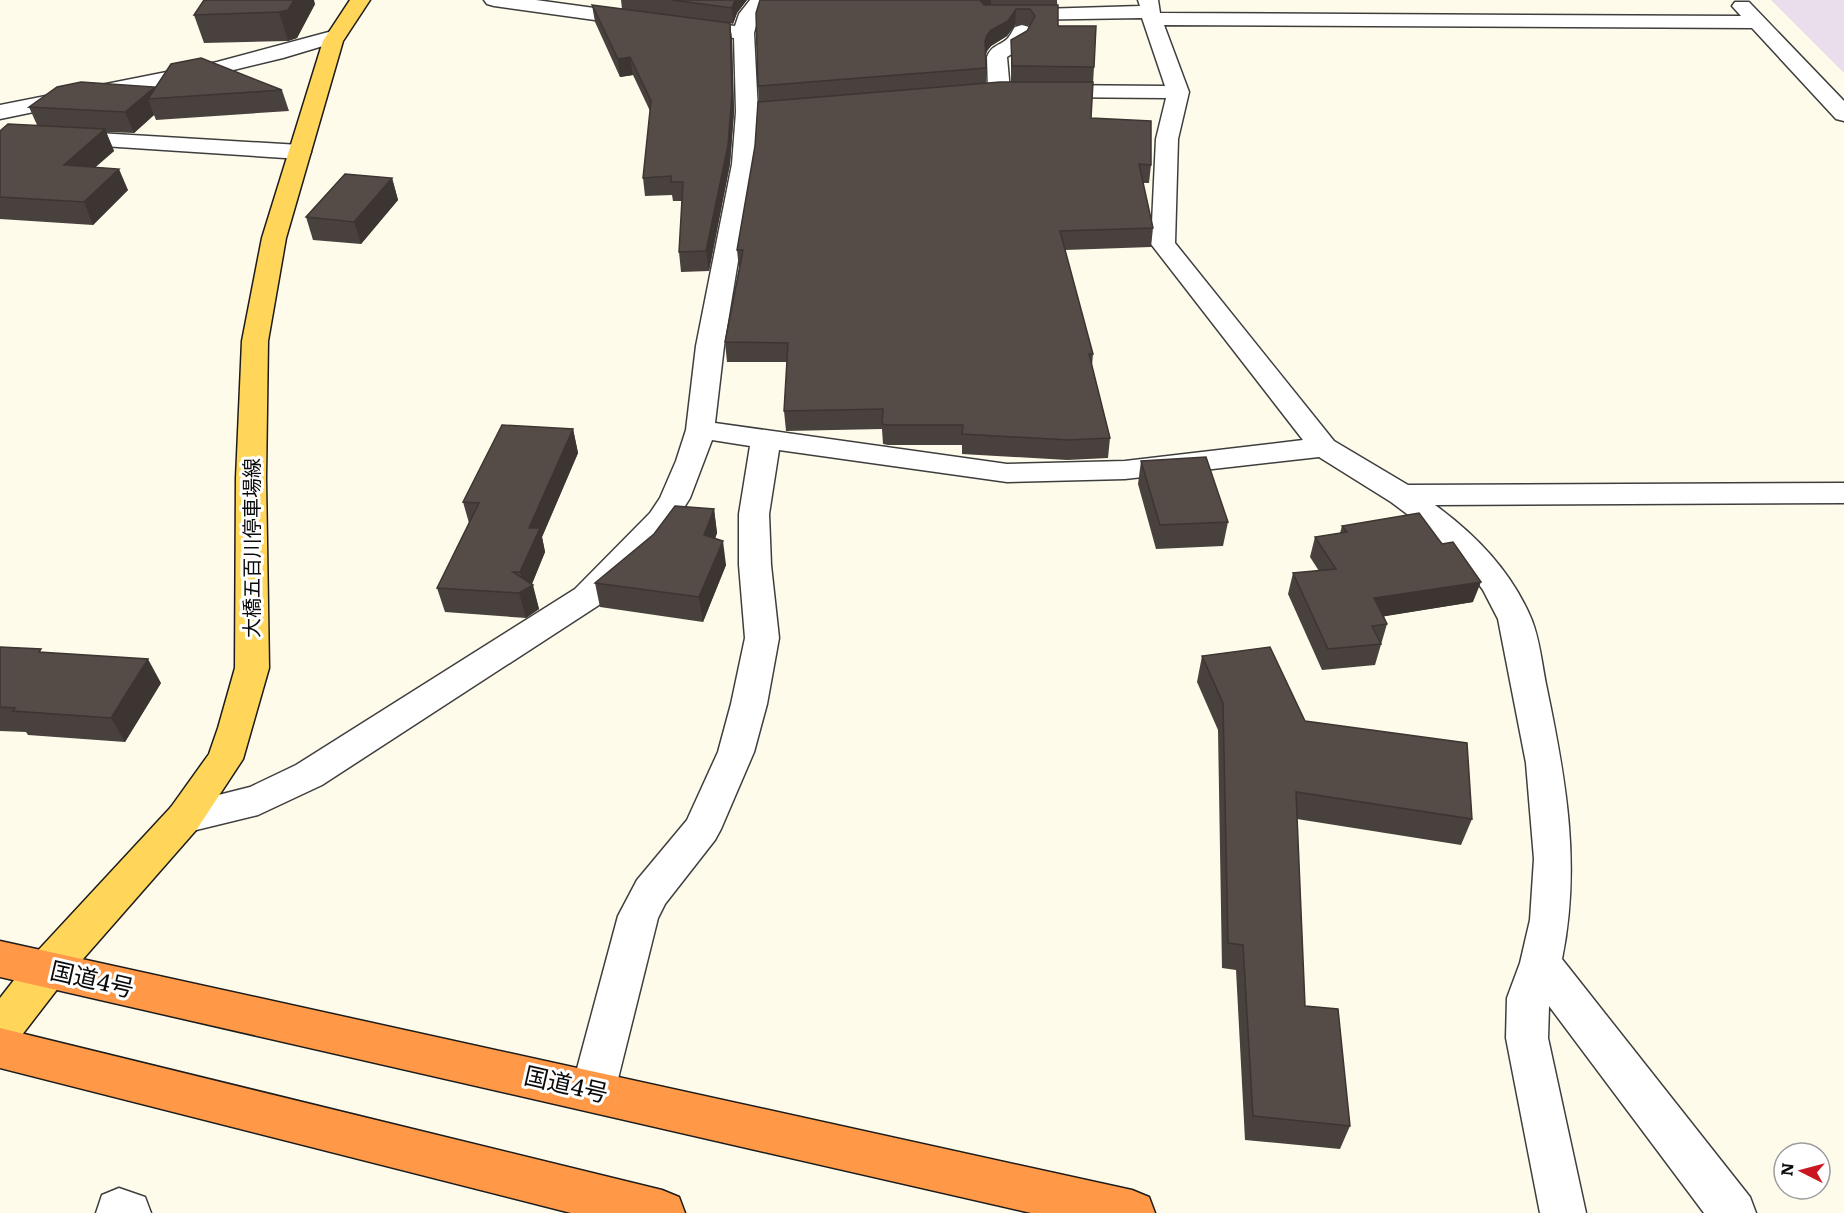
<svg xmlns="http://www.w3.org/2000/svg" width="1844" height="1213" viewBox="0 0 1844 1213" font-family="Literata,'Noto Sans JP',serif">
	<rect width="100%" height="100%" fill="#fffbea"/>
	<polygon fill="#eadeec" points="1771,0 1844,0 1844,73"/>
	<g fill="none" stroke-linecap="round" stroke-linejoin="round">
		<defs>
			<g id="minor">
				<polygon points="484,0 536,0 638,14 645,16 648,20 645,24 638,26 494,6 487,4"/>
				<path d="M750 0H773L759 14 754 33 758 112 754 164 724 346 715 423 1007 464 1125 461 1303 440 1151 244 1156 139 1166 98 1048 97 1040 96 1037 91 1040 86 1048 85 1165 86 1142 18 1014 20 1007 18 1004 14 1007 10 1140 6 1138 0H1158L1160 13 1741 16 1732 6 1735 2H1749L1844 101V121L1836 119 1752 28 1164 25 1189 92 1178 139 1175 243 1334 441 1408 485 1844 483V503L1435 505C1475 534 1511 571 1531 618 1540 639 1542 666 1547 689 1566 780 1581 866 1562 959L1750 1197 1756 1213H1704L1549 1006 1548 1038 1586 1213H1540L1506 1038 1507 998 1520 963 1530 920 1534 859 1526 763 1498 619 1483 590 1464 564 1431 532 1391 502 1319 457 1125 479 1007 482 779 450 769 514 771 565 779 638 767 704 754 752 721 829 715 840 665 904 658 918 615 1091 609 1105 593 1111 577 1105 571 1091 618 916 637 880 687 820 718 752 731 704 745 638 739 565V514L750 446 712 440 690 498 672 527 599 605 322 785 258 815 184 833 171 829 165 818 171 807 250 787 296 765 575 589 650 513 660 498 676 461 686 430 696 346 732 164 736 112 734 38 687 32 680 30 677 26 680 22 687 20 735 26 739 14Z"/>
				<path d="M1022 25 1029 27 1032 31 1024 46 1007 57 1010 91 1007 96 999 97 991 96 988 91 987 57C991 46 998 46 1006 40 1010 37 1012 31 1015 27Z"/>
				<polygon points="336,30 343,32 346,36 343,40 283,58 217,74 0,119 0,105 217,62"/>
				<polygon points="65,131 300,145 308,147 311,152 308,157 300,159 57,143 54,138 57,133"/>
				<polygon points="119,1188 145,1197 151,1213 96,1213 102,1195"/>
			</g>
			<polygon id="major" points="350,0 370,0 343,41 286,238 268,341 266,478 269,668 243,759 197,829 62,983 15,1044 0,1049 0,998 32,957 171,807 209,754 218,728 235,668 236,478 242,341 262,238 323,41"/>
			<g id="highway">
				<polygon points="0,941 1132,1190 1149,1197 1155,1213 1031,1213 0,977"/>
				<polygon points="0,1028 662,1190 679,1197 685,1213 571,1213 0,1068"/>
			</g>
		</defs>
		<use href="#minor" stroke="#3e3e3e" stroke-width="3"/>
		<use href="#major" stroke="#1c1c1c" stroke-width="3"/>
		<use href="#highway" stroke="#1c1c1c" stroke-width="3"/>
		<use href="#minor" fill="#fff" fill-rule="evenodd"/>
		<use href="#major" fill="#ffd55a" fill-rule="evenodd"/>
		<use href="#highway" fill="#ff9948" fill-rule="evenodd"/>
	</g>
	<g fill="#49413d" fill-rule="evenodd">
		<polygon points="621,0 747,0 737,13 733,24 730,23 732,40 734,112 730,164 709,271 681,272 679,252 682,201 673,201 672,195 645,196 643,178 650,111 633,75 620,77 595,22 592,5 622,9"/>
		<path d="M760 0H1057L1058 26 1094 67 1091 118 1151 165 1149 183H1143L1153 228 1151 247 1065 250 1093 354 1092 366 1110 438 1108 458 1067 460 962 454V445H888L883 444 882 429 786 431 784 411 787 362H727L725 342 739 269 737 250 755 146 759 102 758 86ZM1015 25H1029L1030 26 1027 31 1011 40V82L986 83V54L987 51 991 46 1007 36Z"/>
		<polygon points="315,4 297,38 288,41 204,43 194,15"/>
		<polygon points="155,88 282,90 289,111 156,120 154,115 134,133 106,132 114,151 95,167 128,190 93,225 0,219 0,131 37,125 29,107"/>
		<polygon points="392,178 398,200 361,244 313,240 306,217"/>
		<polygon points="573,429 578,453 542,537 545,552 532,584 539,609 526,618 445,612 437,588 469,523 463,502"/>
		<polygon points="1141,461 1228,522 1223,546 1156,549 1138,484"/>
		<polygon points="714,509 717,533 715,538 726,565 703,622 600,607 595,583"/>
		<polygon points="1342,526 1473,602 1384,616 1387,624 1375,665 1322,670 1288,594 1293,573 1319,571 1310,557 1315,537 1340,533"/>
		<polygon points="0,647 42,652 161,683 125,742 28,735 26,732 0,731"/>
		<polygon points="1202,656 1305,721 1472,819 1461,845 1297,819 1305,1006 1350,1126 1340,1149 1245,1140 1236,970 1222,968 1218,730 1197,682"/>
	</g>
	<g fill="#3c3532">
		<polygon points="294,0 314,0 315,4 297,38 288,41 279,12"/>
		<polygon points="735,0 747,0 737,13 733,24 732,8"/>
		<polygon points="980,0 991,0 991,6 982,9"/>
		<polygon points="1016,9 1015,25 1007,36 991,46 987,51 985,57 985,41 987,35 991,30"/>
		<polygon points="730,23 732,40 734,112 730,164 709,271 706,251"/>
		<polygon points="630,57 633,75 620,77 618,59"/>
		<polygon points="155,87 159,98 148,99 154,115 134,133 125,112"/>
		<polygon points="105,129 114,151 73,187 64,165"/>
		<polygon points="119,169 128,190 93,225 84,202"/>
		<polygon points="392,178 398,200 361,244 354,222"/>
		<polygon points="573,429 578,453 542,537 545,552 531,586 533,585 539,609 526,618 519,593 525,590 520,572 529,528"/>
		<polygon points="714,509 717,533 708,560 704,535"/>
		<polygon points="723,541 726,565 703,622 699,597"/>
		<polygon points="1481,582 1473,602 1368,619 1374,598"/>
		<polygon points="148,659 161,683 125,742 111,718"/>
	</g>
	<g fill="#554c47" stroke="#3c3532" stroke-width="1.5">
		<polygon points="204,0 294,0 288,10 279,12 194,15"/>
		<polygon points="672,0 735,0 732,8"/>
		<polygon points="760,0 980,0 984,5 1058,5 1058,26 1096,26 1094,67 1012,66 1011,40 1027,31 1035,16 1030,9 1016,9 1008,21 991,30 987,35 985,41 986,68 758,86 756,13"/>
		<polygon points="592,5 730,23 732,94 728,145 706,251 679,252 683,182 671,182 671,176 643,178 651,101 630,57 618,59"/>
		<polygon points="201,58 282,90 148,99 171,64"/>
		<polygon points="81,82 155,87 125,112 29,107 57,87"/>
		<polygon points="1000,82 1093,82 1091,118 1151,121 1151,165 1139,164 1153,228 1060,231 1093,354 1089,354 1110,438 1069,440 962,434 963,425 887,425 882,424 883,409 784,411 788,343 725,342 743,250 737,250 755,146 758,102"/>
		<polygon points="8,124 105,129 64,165 119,169 84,202 0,197 0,131"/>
		<polygon points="345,174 392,178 354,222 306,217"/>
		<polygon points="502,425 573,429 529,528 540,528 520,572 513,572 533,585 519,593 437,588 479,503 463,502"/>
		<polygon points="1206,457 1228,522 1160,525 1141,461"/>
		<polygon points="675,506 714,509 704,535 723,541 699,597 595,583 654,534"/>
		<polygon points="1419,513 1442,544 1453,542 1481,582 1374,598 1387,624 1372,626 1381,644 1328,649 1293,573 1336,569 1315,537 1347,532 1342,526"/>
		<polygon points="0,647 41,649 39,652 148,659 111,718 13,711 15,708 0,707"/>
		<polygon points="1270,647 1305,721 1467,743 1472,819 1296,792 1305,1006 1338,1009 1350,1126 1253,1116 1243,945 1228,943 1223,703 1202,656"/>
	</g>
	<g text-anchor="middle" stroke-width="6" stroke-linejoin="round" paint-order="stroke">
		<g font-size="20" fill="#0b0b0b" stroke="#fff">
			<text transform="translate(252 548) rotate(-90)" y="7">大橋五百川停車場線</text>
		</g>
		<g font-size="24" fill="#0b0b0b" stroke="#fff">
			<text transform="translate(92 980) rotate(13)" y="8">国道4号</text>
			<text transform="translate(566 1085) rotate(13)" y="8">国道4号</text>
		</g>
	</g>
	<g transform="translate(1802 1171) rotate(276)"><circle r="28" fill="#ffffff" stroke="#9d9d9d" stroke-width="1.5"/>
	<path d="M0-4.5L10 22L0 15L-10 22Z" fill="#c91620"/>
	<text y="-9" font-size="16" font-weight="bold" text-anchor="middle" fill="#0b0b0b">N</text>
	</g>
</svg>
